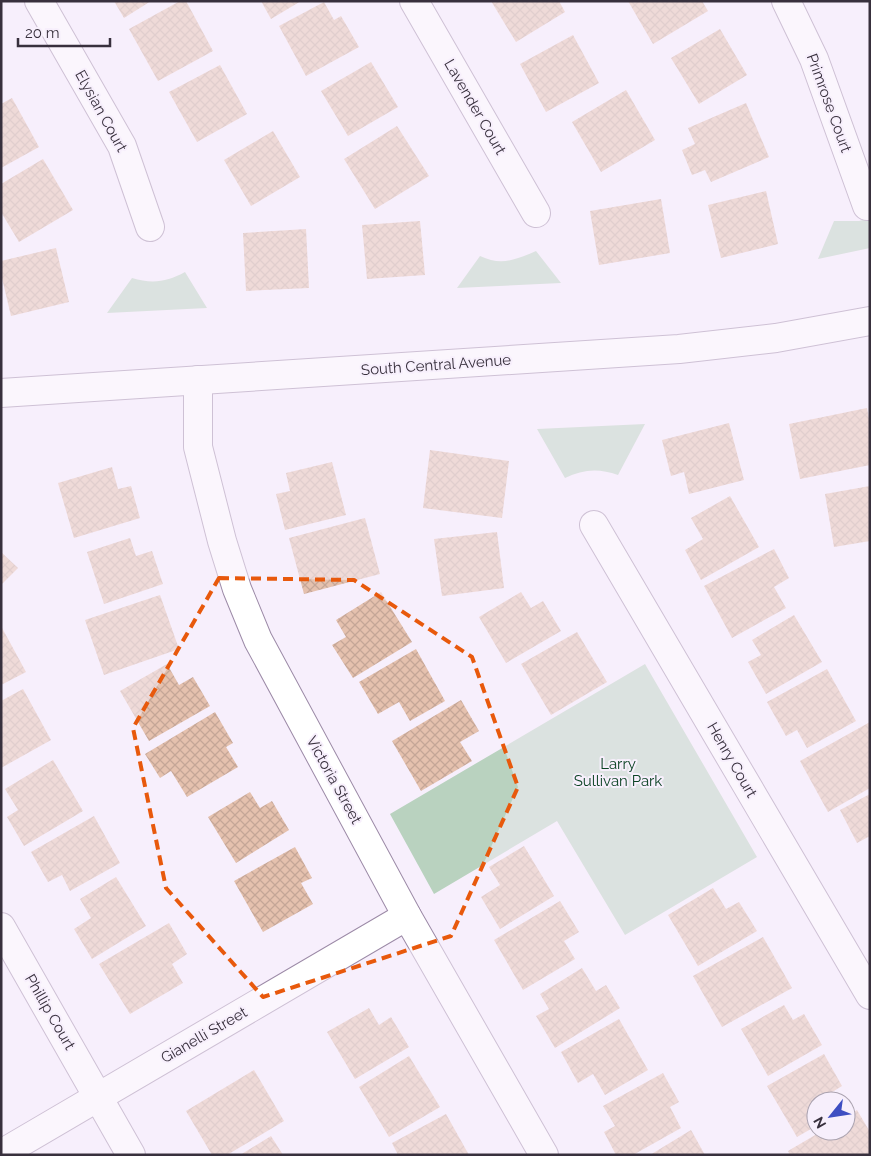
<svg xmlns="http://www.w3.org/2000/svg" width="871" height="1156" viewBox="0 0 871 1156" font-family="Raleway,sans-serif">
	<defs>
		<pattern id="building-cross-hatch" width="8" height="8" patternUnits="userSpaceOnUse" patternTransform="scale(1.25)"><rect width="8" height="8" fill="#e5c1ae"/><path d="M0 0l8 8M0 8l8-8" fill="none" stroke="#c5a697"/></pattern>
	</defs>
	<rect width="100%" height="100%" fill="#f7effc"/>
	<g fill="#b9d2bf">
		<polygon points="870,218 870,248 818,259 834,221 859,221"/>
		<path d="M536 251 561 283 457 288 480 256C501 266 515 260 536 251Z"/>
		<path d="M185 272 207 308 107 313 132 278C152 284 167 282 185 272Z"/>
		<path d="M645 424 618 475C599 468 583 469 565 478L537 429Z"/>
		<polygon points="645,664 757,857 625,935 557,821 434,894 390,814"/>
	</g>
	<g fill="url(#building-cross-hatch)">
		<polygon points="114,1 151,1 124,18"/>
		<polygon points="180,1 186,1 213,51 158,81 129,29"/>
		<polygon points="261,1 301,1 271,19"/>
		<polygon points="491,1 559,1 565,12 516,42"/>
		<polygon points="628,1 702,1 708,11 653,44"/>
		<polygon points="324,2 334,20 341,16 359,47 306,76 279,26"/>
		<polygon points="720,29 747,75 699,104 671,58"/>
		<polygon points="573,35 599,83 546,112 520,64"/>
		<polygon points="371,62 398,107 348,136 321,91"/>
		<polygon points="220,65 247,114 197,142 169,92"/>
		<polygon points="626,90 655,140 601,172 572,122"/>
		<polygon points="12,98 39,147 1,168 1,104"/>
		<polygon points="746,103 769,157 711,182 705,170 692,175 682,150 695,144 688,128"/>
		<polygon points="397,126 429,176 375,209 344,159"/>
		<polygon points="273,131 300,177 251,206 224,160"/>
		<polygon points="43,159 73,210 19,242 1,212 1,184"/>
		<polygon points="766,191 778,244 721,258 708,205"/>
		<polygon points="661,199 670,253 599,265 590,211"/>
		<polygon points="420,221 425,275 367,279 362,225"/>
		<polygon points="306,229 309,288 246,291 243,233"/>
		<polygon points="56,248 69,302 11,316 1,274 1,261"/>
		<polygon points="867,408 870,424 870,465 800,479 789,424"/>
		<polygon points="729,423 744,480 689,494 684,472 671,476 662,440"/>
		<polygon points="430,450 509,461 502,518 423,508"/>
		<polygon points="332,462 346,515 285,530 276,494 290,491 286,473"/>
		<polygon points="112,467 118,489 131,486 140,518 74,538 58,483"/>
		<polygon points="870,486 870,541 834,547 825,494"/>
		<polygon points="730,496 759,547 701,580 685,550 703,539 691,518"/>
		<polygon points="365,518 380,574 304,594 289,538"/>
		<polygon points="497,532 504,588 442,596 434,539"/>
		<polygon points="130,538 136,556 152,551 163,584 104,604 87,552"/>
		<polygon points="774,549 789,578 774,587 786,608 732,638 704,586"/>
		<polygon points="1,552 18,568 1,585"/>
		<polygon points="381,592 412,642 353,678 332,645 346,637 336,620"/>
		<polygon points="521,592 531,608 543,601 561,631 506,663 479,617"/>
		<polygon points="160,595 179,649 104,675 85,620"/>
		<polygon points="794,615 822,662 766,694 748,662 761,655 752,640"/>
		<polygon points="1,626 26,672 1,685"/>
		<polygon points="577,632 607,682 551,715 521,664"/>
		<polygon points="416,649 445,701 410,721 399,702 378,714 359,682"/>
		<polygon points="167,664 179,685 193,677 210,706 149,741 120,691"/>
		<polygon points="827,669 856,721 807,748 797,730 786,736 767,702"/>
		<polygon points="23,689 51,740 1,768 1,701"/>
		<polygon points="461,700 479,731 460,742 472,761 421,791 392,741"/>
		<polygon points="215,712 233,743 226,747 238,767 187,797 171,771 160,778 145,754"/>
		<polygon points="870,722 870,788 828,812 800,761"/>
		<polygon points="53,760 83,811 24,846 7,817 18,810 5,789"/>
		<polygon points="250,792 260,808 272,801 289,830 236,863 208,817"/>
		<polygon points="870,794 870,836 857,843 840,810"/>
		<polygon points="94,816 120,863 70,891 62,875 48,882 31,852"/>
		<polygon points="524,846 554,896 500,929 481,897 500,885 489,867"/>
		<polygon points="295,847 312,878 301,883 313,904 263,932 234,881"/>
		<polygon points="116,877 146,926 92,959 74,929 91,918 80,899"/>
		<polygon points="713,888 726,909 739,902 757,931 698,966 668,915"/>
		<polygon points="560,901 579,932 564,941 575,959 523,990 494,940"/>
		<polygon points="169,923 187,954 172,964 183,983 130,1014 99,964"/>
		<polygon points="763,937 792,988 722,1027 693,976"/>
		<polygon points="582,968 596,991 606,985 620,1008 555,1048 536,1016 549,1009 540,994"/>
		<polygon points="784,1005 793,1020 804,1014 822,1045 768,1076 741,1029"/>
		<polygon points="369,1008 379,1025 391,1017 409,1047 355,1079 327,1032"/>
		<polygon points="619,1019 648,1070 605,1095 593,1074 578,1083 561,1052"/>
		<polygon points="824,1054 842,1086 821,1099 822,1101 816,1101 816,1126 797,1137 767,1086"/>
		<polygon points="409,1056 440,1107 389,1137 359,1087"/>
		<polygon points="254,1070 284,1121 227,1155 212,1155 186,1111"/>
		<polygon points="663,1073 679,1102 670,1107 681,1128 633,1155 616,1155 604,1132 615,1126 603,1106"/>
		<polygon points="857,1110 870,1132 870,1155 790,1155 788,1151 822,1131 846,1131 846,1117"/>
		<polygon points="446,1114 469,1155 398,1155 392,1143"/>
		<polygon points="691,1130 705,1155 650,1155"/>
		<polygon points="271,1136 283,1155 240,1155"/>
	</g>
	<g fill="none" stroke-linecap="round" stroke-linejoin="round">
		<defs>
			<g id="minor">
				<polyline points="39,1 122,146 150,227"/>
				<polyline points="414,1 536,213"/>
				<polyline points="786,1 814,59 867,206"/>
				<polyline points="198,380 198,447 222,541 237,589 258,640 407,916 544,1155"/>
				<polyline points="1,393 679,349 776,338 870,321"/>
				<polyline points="594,525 870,995"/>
				<polyline points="1,927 131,1155"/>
				<polyline points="1,1154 407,916"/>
			</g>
		</defs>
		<use href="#minor" stroke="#9c8aa7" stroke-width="30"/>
		<use href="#minor" stroke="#fff" stroke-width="28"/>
	</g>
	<path d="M0 0H871V1156H0ZM219 578 354 580 472 657 518 787 451 936 263 997 166 888 133 728Z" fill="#f7effc" fill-opacity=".55" fill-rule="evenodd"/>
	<path fill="none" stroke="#e8590c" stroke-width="4" stroke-dasharray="10 6" stroke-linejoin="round" d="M219 578 354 580 472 657 518 787 451 936 263 997 166 888 133 728Z"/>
	<g text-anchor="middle" stroke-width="4" stroke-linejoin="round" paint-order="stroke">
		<g font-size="15" fill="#38303d" stroke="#f7effc">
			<text transform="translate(829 103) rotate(70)" y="5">Primrose Court</text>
			<text transform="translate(475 107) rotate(60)" y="5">Lavender Court</text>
			<text transform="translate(101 111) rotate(61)" y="5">Elysian Court</text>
			<text transform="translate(436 365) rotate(-4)" y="5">South Central Avenue</text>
			<text transform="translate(732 760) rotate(60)" y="5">Henry Court</text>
			<text transform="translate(334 780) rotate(61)" y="5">Victoria Street</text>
			<text transform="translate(50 1012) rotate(60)" y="5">Phillip Court</text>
			<text transform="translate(204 1035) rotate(-30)" y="5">Gianelli Street</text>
		</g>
		<g font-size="15" fill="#0b4324" stroke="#f7effc">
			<text x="618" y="769">Larry<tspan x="618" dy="17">Sullivan Park</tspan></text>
		</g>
	</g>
	<rect width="871" height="1156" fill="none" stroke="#38303d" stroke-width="5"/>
	<g transform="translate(831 1116) rotate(240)"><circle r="24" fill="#f7effc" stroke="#aba3b0"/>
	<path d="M0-4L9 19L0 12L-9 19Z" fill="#3e4ec2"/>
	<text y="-8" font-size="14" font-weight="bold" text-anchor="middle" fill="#38303d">N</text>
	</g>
	<path d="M18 38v8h92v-8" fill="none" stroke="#38303d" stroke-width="2.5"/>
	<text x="25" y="38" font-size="15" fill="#38303d" stroke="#f7effc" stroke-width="4" paint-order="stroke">20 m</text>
</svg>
